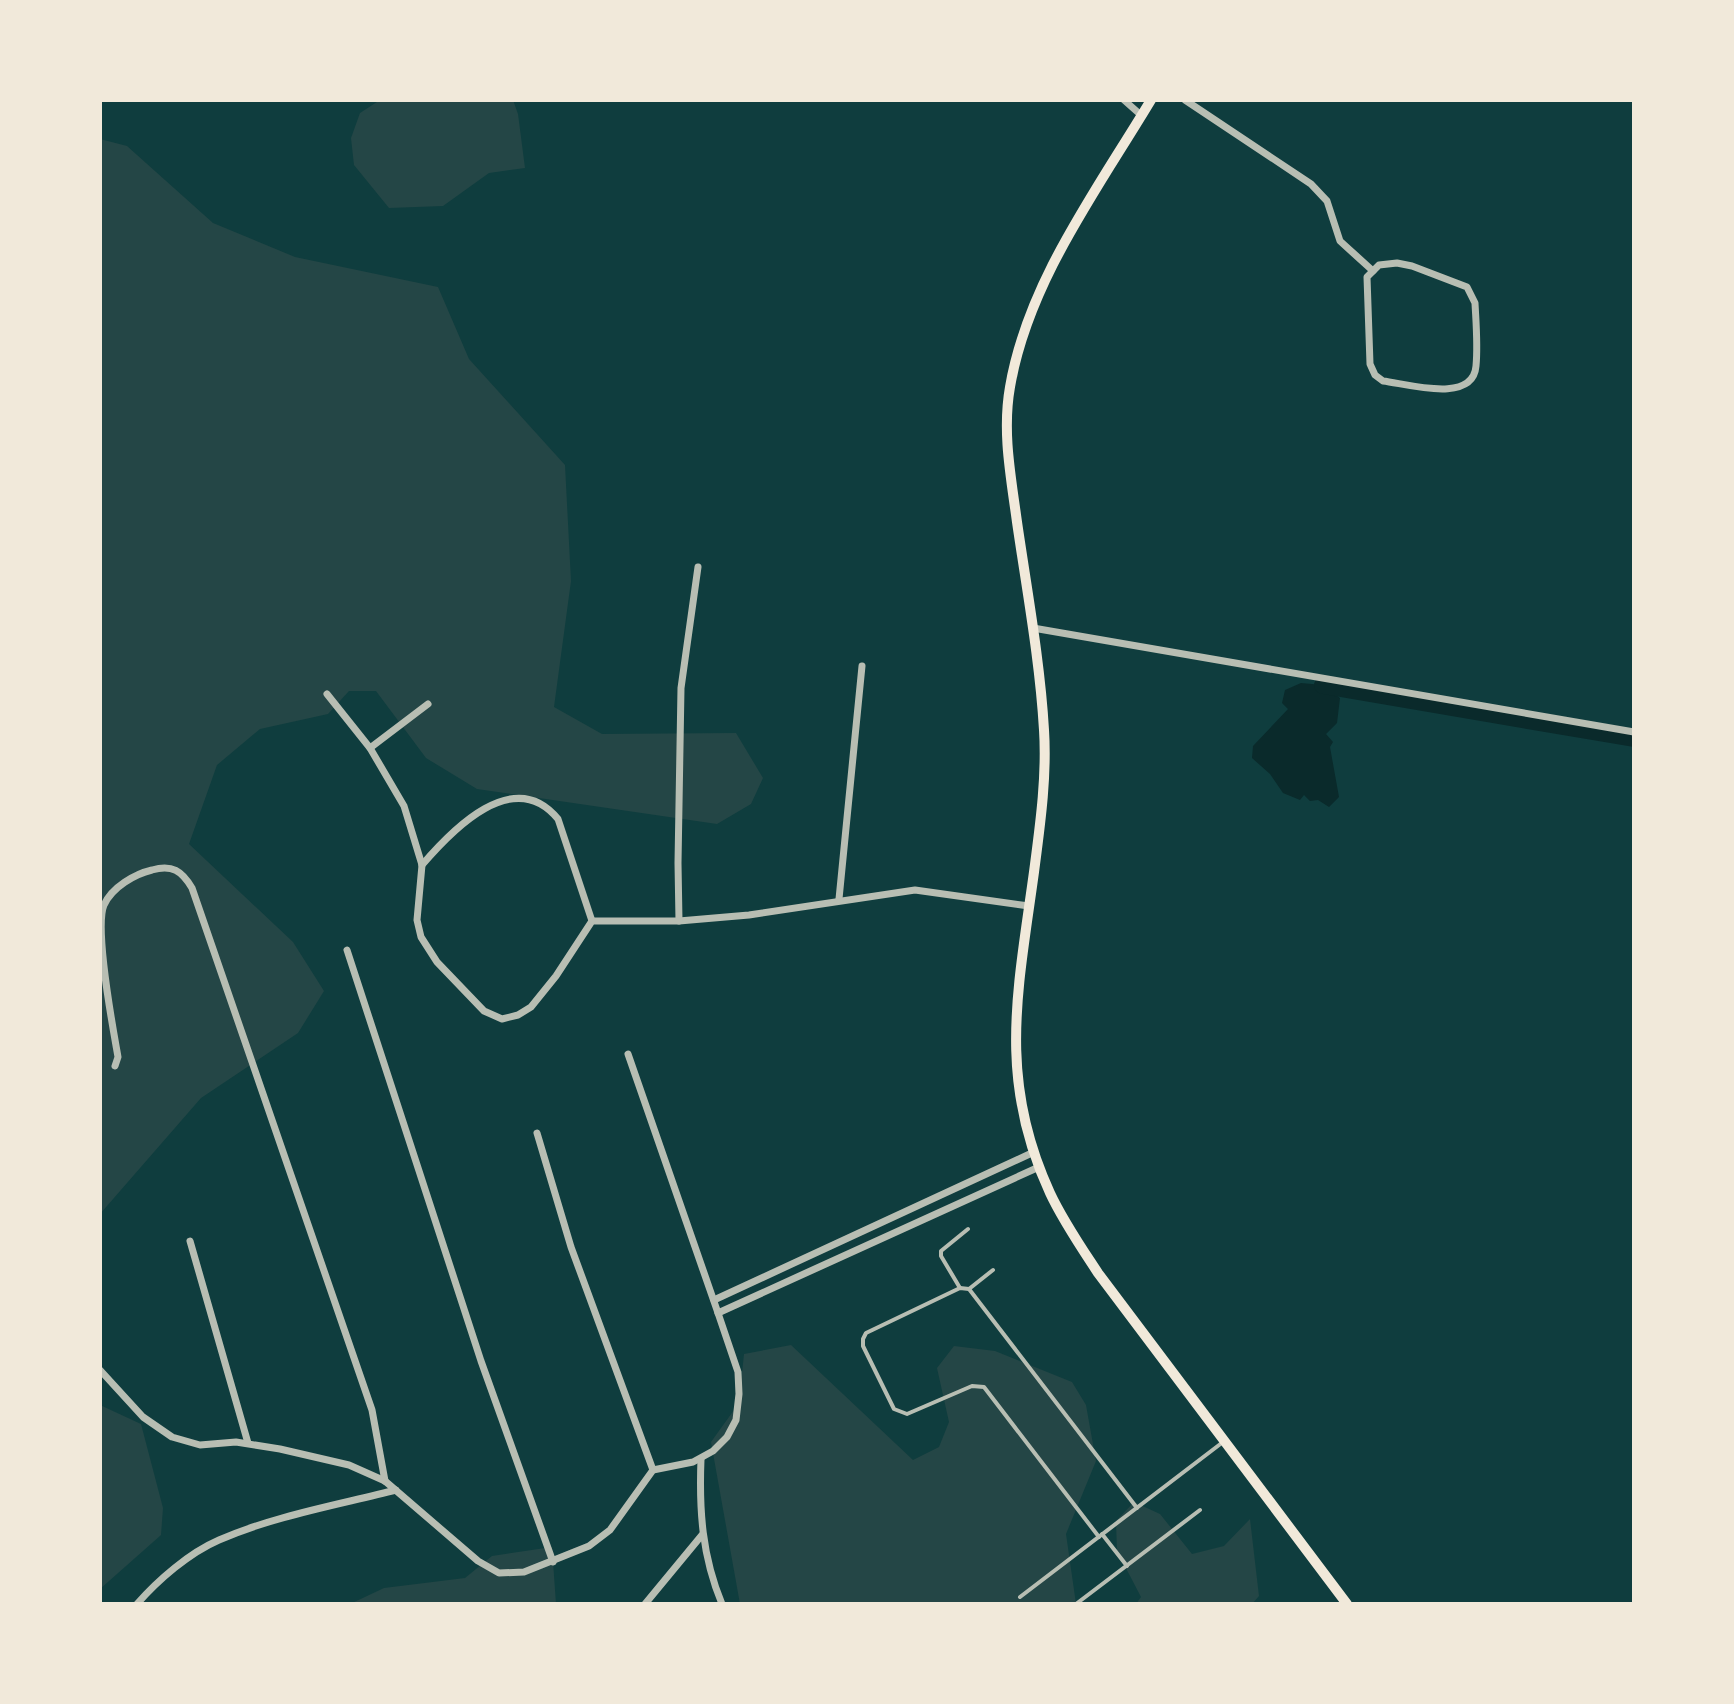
<svg xmlns="http://www.w3.org/2000/svg" width="1734" height="1704" viewBox="0 0 1734 1704" font-family="'Asap Condensed',sans-serif">
	<rect width="100%" height="100%" fill="#0f3d3e"/>
	<g fill="#244646">
		<polygon points="380,100 513,100 518,114 525,168 489,173 443,206 389,208 354,165 351,138 360,113"/>
		<polygon points="100,139 127,146 213,223 295,257 438,287 469,359 565,465 571,581 554,707 602,734 736,733 763,778 751,804 717,824 477,789 426,758 376,691 349,691 328,714 260,729 217,765 189,844 293,942 324,991 298,1033 201,1098 100,1214"/>
		<polygon points="791,1345 913,1460 939,1447 949,1422 937,1368 954,1346 995,1351 1072,1382 1086,1405 1096,1461 1066,1534 1076,1604 740,1604 711,1442 739,1403 744,1354"/>
		<polygon points="100,1405 141,1424 163,1508 161,1535 100,1589"/>
		<polygon points="1134,1502 1160,1514 1192,1554 1224,1546 1250,1519 1259,1596 1252,1604 1136,1604 1141,1597 1117,1551 1116,1521"/>
		<polygon points="552,1547 556,1604 350,1604 384,1588 465,1578 492,1556"/>
	</g>
	<polygon fill="#0a2a2b" points="1301,683 1323,685 1340,698 1337,723 1326,734 1333,742 1330,747 1339,797 1329,807 1318,800 1310,801 1304,795 1300,800 1283,793 1270,774 1252,758 1253,746 1288,709 1282,703 1285,690"/>
	<g fill="none" stroke-linecap="round" stroke-linejoin="round">
		<polyline stroke="#0a2a2b" stroke-width="18" points="1323,685 1634,738"/>
		<g stroke="#b8beb3" stroke-width="4">
			<polyline points="960,1288 941,1256 941,1251 968,1229"/>
			<polyline points="969,1289 993,1270"/>
			<polyline points="1102,1534 1127,1566"/>
			<polyline points="1099,1537 984,1387 972,1386 907,1414 894,1409 863,1346 863,1339 866,1333 960,1288 969,1289 1137,1508"/>
			<polyline points="1020,1597 1223,1442"/>
			<polyline points="1076,1604 1200,1510"/>
		</g>
		<g stroke="#b8beb3" stroke-width="7">
			<polyline points="1124,100 1142,116"/>
			<polyline points="1185,100 1311,184 1327,201 1340,241 1373,271"/>
			<path d="M1397 263 1412 266 1467 287 1475 303C1476 323 1478 345 1476 366 1473 404 1408 384 1383 381L1375 375 1370 364 1367 277 1379 265Z"/>
			<polyline points="1033,628 1634,732"/>
			<polyline points="327,694 370,748 404,806 422,865 417,920 421,937 437,962 484,1011 502,1019 518,1015 531,1007 556,976 592,921 679,921 749,915 915,890 1029,906"/>
			<polyline points="370,748 428,704"/>
			<path d="M422 865C452 830 514 765 558 819L592 921"/>
			<polyline points="839,899 862,666"/>
			<polyline points="679,921 678,863 681,688 698,567"/>
			<polyline points="347,950 481,1361 553,1562"/>
			<path d="M115 1066 118 1057C113 1028 94 929 104 905 112 887 135 874 152 870 172 864 182 871 192 888L372 1410 385 1481"/>
			<polyline points="537,1133 571,1247 653,1470"/>
			<polyline points="190,1241 248,1443"/>
			<polyline points="714,1300 1034,1152"/>
			<polyline points="718,1313 1039,1167"/>
			<polyline points="100,1370 143,1417 172,1437 200,1445 236,1442 280,1449 349,1465 385,1481 478,1561 499,1573 524,1572 589,1546 610,1530 653,1470 693,1462 713,1451 727,1437 736,1420 739,1394 738,1372 718,1313 628,1054"/>
			<path d="M701 1459C699 1510 702 1556 722 1604"/>
			<path d="M137 1604C158 1580 189 1553 219 1540 274 1516 337 1505 396 1490"/>
			<polyline points="645,1604 702,1535"/>
		</g>
		<path stroke="#f1e9da" stroke-width="10" d="M1151 100C1097 190 1028 282 1010 387 1002 432 1011 477 1017 522 1027 591 1040 661 1044 730 1047 777 1040 826 1034 872 1018 990 997 1079 1050 1193 1063 1221 1081 1247 1098 1273L1347 1604"/>
	</g>
	<rect width="1734" height="1704" fill="none" stroke="#f1e9da" stroke-width="204"/>
</svg>
